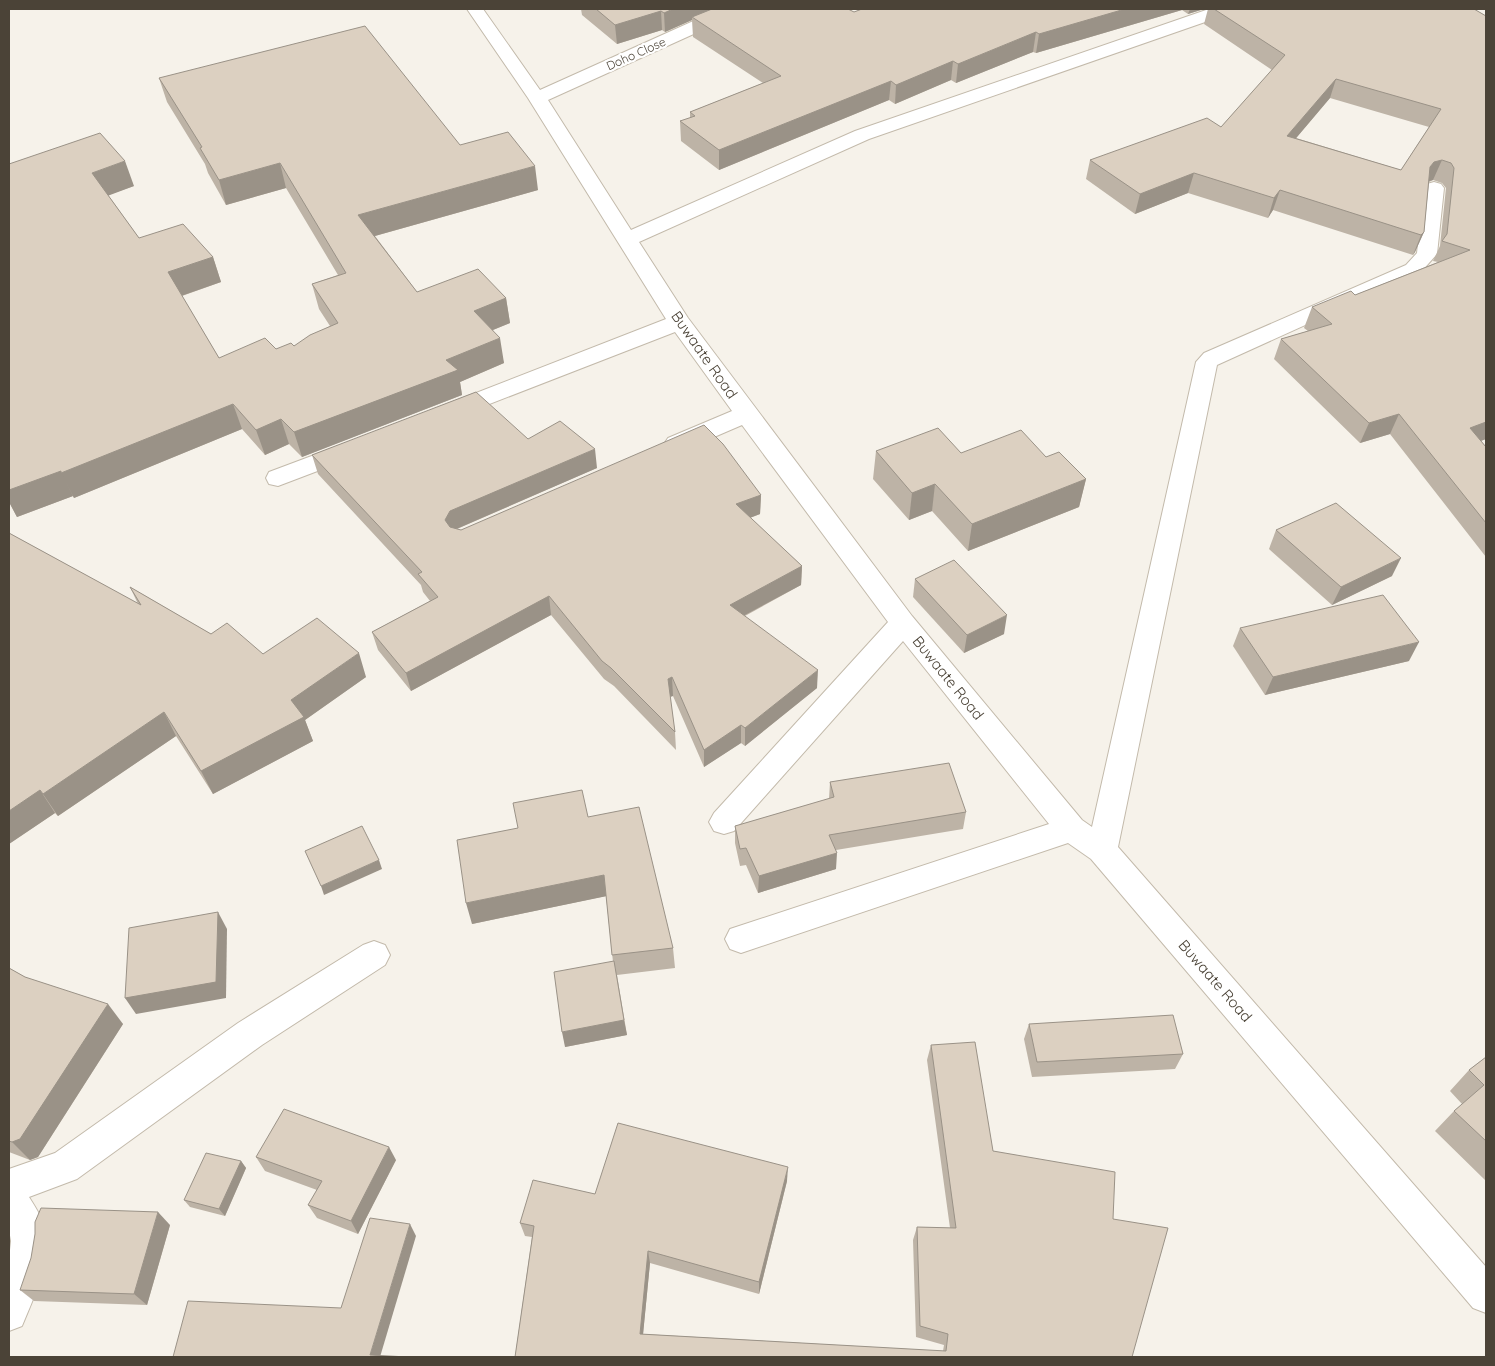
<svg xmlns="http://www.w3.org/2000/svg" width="1495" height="1366" viewBox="0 0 1495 1366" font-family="Quicksand,sans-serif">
	<rect width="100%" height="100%" fill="#f6f2ea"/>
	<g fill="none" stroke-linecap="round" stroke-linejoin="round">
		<defs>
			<g id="minor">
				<polygon points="467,9 483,9 540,90 720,9 742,9 740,13 548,100 631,230 855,131 1209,9 1233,9 1231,13 869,139 639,242 688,318 912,616 1082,820 1092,827 1196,362 1204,353 1406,265 1417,253 1424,188 1427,184 1434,182 1441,184 1444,188 1437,254 1420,273 1217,365 1118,847 1486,1267 1486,1313 1473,1308 1091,859 1068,843 741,953 730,949 725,939 730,929 1049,824 903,641 734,831 724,834 714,831 709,822 714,813 888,622 742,425 684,450 676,452 668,450 664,444 668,438 732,411 675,332 456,417 448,420 440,417 436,412 440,407 666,319 528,98"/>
				<polygon points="349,442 357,444 361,450 357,456 278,486 269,484 266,478 269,472"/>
				<path d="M374 941 385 945 390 955 385 965 262 1045 77 1179 29 1197C36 1208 45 1222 47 1236 51 1263 32 1301 22 1326L9 1331V1259L11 1241 9 1230V1169L55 1153 238 1023 363 945Z"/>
			</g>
		</defs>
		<use href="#minor" stroke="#c3baab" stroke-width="2"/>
		<use href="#minor" fill="#fff" fill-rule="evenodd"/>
	</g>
	<g fill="#bdb3a6" fill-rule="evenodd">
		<polygon points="581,9 848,9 854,12 862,9 1204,9 1188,14 1182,10 1036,53 1033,52 956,83 951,80 895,104 889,100 719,170 681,141 680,121 690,118 690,112 763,83 693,37 692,20 665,32 662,30 617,44 582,15"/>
		<path d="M1208 9H1474L1486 16V439L1481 441 1486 447V557L1390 434 1360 443 1274 359 1281 339 1308 331 1304 328 1312 307 1355 295 1438 262 1433 261 1440 246 1446 188 1442 183 1433 180 1429 182 1424 232 1415 252 1413 255 1273 210 1268 218 1188 193 1135 214 1086 179 1090 160 1221 127 1272 70 1204 24ZM1330 98 1429 127 1401 170 1296 138Z"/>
		<polygon points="159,78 460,145 538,190 375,236 417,292 506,298 510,323 493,330 504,363 460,382 462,395 302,457 289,444 265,455 242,429 74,498 73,496 17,517 9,502 9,164 134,186 108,195 139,238 213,257 221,282 182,296 219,358 294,346 330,326 319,309 312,284 338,275 286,188 226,205 208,173 205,164 167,102"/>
		<polygon points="528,439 597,468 457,529 461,530 761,495 760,514 750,518 802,566 801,585 745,616 817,688 745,746 741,743 704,767 673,696 670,697 675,732 676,750 614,686 604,679 551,615 411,691 378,650 372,632 430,601 423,592 421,585 318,474 312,455"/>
		<polygon points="876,451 961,453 1046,457 1086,479 1079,507 968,551 932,511 909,520 873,479"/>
		<polygon points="1276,530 1392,576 1332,605 1269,549"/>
		<polygon points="9,533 138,604 130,587 211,634 263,654 366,677 305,720 313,741 213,794 176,736 58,816 55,813 9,844"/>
		<polygon points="915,579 1004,634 964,653 913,597"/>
		<polygon points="1240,628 1409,661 1265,695 1233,646"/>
		<polygon points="830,782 966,812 963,829 836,850 836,869 758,893 746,865 740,866 735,843 735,826 829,799"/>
		<polygon points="588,817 673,948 675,968 617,975 627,1035 565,1047 613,962 606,896 472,924"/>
		<polygon points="9,968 25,977 123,1024 38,1157 30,1160 9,1152"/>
		<polygon points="1029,1024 1183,1054 1175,1069 1032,1077 1024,1039"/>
		<polygon points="931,1045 993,1151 1113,1219 1132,1357 515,1357 532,1237 525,1236 520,1223 595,1194 787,1181 759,1294 650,1263 643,1334 943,1351 944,1345 916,1337 913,1240 917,1227 950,1228 927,1060"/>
		<polygon points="1486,1057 1486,1181 1435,1131 1454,1111 1462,1104 1450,1091 1469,1070"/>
		<polygon points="256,1157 396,1160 358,1234 317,1218 308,1205 317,1190 265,1171"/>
		<polygon points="241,1161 246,1168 225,1216 190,1207 184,1200"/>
		<polygon points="170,1225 147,1305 34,1301 20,1290"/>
	</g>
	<g fill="#9a9287">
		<polygon points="673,9 716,9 692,17 692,20 665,32 664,13"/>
		<polygon points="1125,9 1182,9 1182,10 1036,53 1039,34"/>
		<polygon points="1190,9 1204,9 1188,14"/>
		<polygon points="661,11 662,30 617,44 615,25"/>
		<polygon points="1036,32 1033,52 956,83 958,64"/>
		<polygon points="953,61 951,80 895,104 896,85"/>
		<polygon points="1336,79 1330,98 1281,156 1287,136"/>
		<polygon points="891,81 889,100 719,170 719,150"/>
		<polygon points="1442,160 1433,180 1426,182 1430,167 1434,162"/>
		<polygon points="125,161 134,186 102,198 92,173"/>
		<polygon points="280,163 286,188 226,205 219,180"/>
		<polygon points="535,166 538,190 364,239 358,215"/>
		<polygon points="1194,173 1188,193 1135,214 1140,194"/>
		<polygon points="1280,190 1273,210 1268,218 1274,198"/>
		<polygon points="1424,232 1415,252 1413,255 1421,235"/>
		<polygon points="213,257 221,282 178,297 168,272"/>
		<polygon points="506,298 510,323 478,336 474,311"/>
		<polygon points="500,338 504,363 460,382 462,395 302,457 294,432 446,360"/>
		<polygon points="233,404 242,429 74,498 61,473"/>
		<polygon points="1399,414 1390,434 1360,443 1369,423"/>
		<polygon points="281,419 289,444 265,455 256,430"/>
		<polygon points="1486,422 1486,439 1460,448 1470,428"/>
		<polygon points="595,449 597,468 454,530 449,539 445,520 450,511"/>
		<polygon points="61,471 73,496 17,517 9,502 9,490"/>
		<polygon points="1086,479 1079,507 968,551 972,524"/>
		<polygon points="935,484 932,511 909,520 912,493"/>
		<polygon points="761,495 760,514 736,523 736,504"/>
		<polygon points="1401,558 1392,576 1332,605 1341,587"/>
		<polygon points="802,566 801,585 730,623 730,605"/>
		<polygon points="549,596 551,615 411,691 406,673"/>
		<polygon points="1007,615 1004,634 964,653 967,635"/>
		<polygon points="1419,642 1409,661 1265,695 1273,677"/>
		<polygon points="359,653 366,677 305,720 313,741 213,794 201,771 291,700"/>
		<polygon points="818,670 817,688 745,746 745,728"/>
		<polygon points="672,677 673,696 669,697 668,679"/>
		<polygon points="164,712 176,736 58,816 43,794"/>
		<polygon points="741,725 741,743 704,767 704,750"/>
		<polygon points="40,790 55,813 9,844 9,811"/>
		<polygon points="837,853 836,869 758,893 759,876"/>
		<polygon points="379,860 382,869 324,895 321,886"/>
		<polygon points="604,875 607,896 472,924 466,903"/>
		<polygon points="218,912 227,929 226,998 136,1014 125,998"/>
		<polygon points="108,1004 123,1024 38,1157 30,1160 12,1142"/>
		<polygon points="624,1020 627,1035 565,1047 562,1032"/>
		<polygon points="389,1147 396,1160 358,1234 351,1221"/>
		<polygon points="241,1161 246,1168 225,1216 219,1209"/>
		<polygon points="788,1167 787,1181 759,1294 759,1282"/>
		<polygon points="158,1212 170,1225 147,1305 134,1294"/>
		<polygon points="410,1224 416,1236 380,1357 370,1355"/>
		<polygon points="648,1251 650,1263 642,1345 640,1334"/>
	</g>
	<g fill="#dcd0c1" stroke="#9a9287" fill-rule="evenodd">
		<polygon points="596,9 673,9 664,13 661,11 615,25"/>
		<polygon points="712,9 848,9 854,12 862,9 1125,9 1039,34 1036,32 958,64 953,61 896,85 891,81 719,150 680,121 695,116 690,112 781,76 692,17"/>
		<path d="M1214 9H1474L1486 16V422L1470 428 1486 447V523L1399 414 1369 423 1281 339 1332 324 1312 307 1351 291 1355 295 1470 250 1442 241 1447 234 1454 168 1451 163 1442 160 1434 162 1430 167 1424 232 1421 235 1280 190 1274 198 1194 173 1140 194 1090 160 1207 118 1221 127 1285 55ZM1336 79 1441 109 1401 170 1287 136Z"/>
		<polygon points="365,26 460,145 508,132 535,166 358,215 417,292 478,269 506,298 474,311 500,338 446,360 458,370 294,432 281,419 256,430 233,404 61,473 61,471 9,490 9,164 100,133 125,161 92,173 139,238 183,224 213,257 168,272 219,358 265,338 276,349 291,343 294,346 310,335 338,323 312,284 346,273 280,163 219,180 200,148 202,147 159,78"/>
		<polygon points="476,392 528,439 560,421 595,449 450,511 445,520 450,527 461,530 704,425 723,444 761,495 736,504 802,566 730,605 818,670 745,728 741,725 704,750 672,677 668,679 675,732 611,668 602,661 549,596 406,673 372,632 438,597 418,574 422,572 312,455"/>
		<polygon points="938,428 961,453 1021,430 1046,457 1059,452 1086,479 972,524 935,484 912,493 876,451"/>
		<polygon points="1336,503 1401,558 1341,587 1276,530"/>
		<polygon points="9,533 141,605 130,587 211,634 227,623 263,654 317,618 359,653 291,700 304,717 201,771 164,712 43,794 40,790 9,811"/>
		<polygon points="954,560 1007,615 967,635 915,579"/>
		<polygon points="1383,595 1419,642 1273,677 1240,628"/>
		<polygon points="949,763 966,812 829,835 837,853 759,876 746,848 740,849 735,826 834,797 830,782"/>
		<polygon points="582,790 588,817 639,807 673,948 612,955 604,875 466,903 457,840 518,828 513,803"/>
		<polygon points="362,826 379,860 321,886 305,851"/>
		<polygon points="218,912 216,982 125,998 129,928"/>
		<polygon points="614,961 624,1020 562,1032 554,972"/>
		<polygon points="9,968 25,977 108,1004 20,1139 12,1142 9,1141"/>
		<polygon points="1173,1015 1183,1054 1037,1062 1029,1024"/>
		<polygon points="975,1042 993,1151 1115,1172 1113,1219 1168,1228 1132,1357 515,1357 534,1226 520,1223 533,1180 595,1194 618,1123 788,1167 759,1282 648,1251 640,1334 946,1351 948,1334 920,1326 917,1227 956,1228 931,1045"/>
		<polygon points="1486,1057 1486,1141 1454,1111 1484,1085 1469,1070"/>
		<polygon points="284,1109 389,1147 351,1221 308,1205 322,1181 256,1157"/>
		<polygon points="206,1153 241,1161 219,1209 184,1200"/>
		<polygon points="41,1208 158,1212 134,1294 20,1290 31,1258 35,1234 35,1222"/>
		<polygon points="370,1218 410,1224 370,1355 408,1357 173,1357 188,1301 341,1308"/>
	</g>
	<g text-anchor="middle" stroke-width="4.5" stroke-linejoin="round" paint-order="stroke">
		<g font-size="12" fill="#4b4337" stroke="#fff">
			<text transform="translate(636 54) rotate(-24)" y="4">Doho Close</text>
		</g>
		<g font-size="15" fill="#4b4337" stroke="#fff">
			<text transform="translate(704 355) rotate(55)" y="5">Buwaate Road</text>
			<text transform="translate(948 678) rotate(51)" y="5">Buwaate Road</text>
			<text transform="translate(1215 981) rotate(49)" y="5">Buwaate Road</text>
		</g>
	</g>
	<rect width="1495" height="1366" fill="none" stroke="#4b4337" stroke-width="20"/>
</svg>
